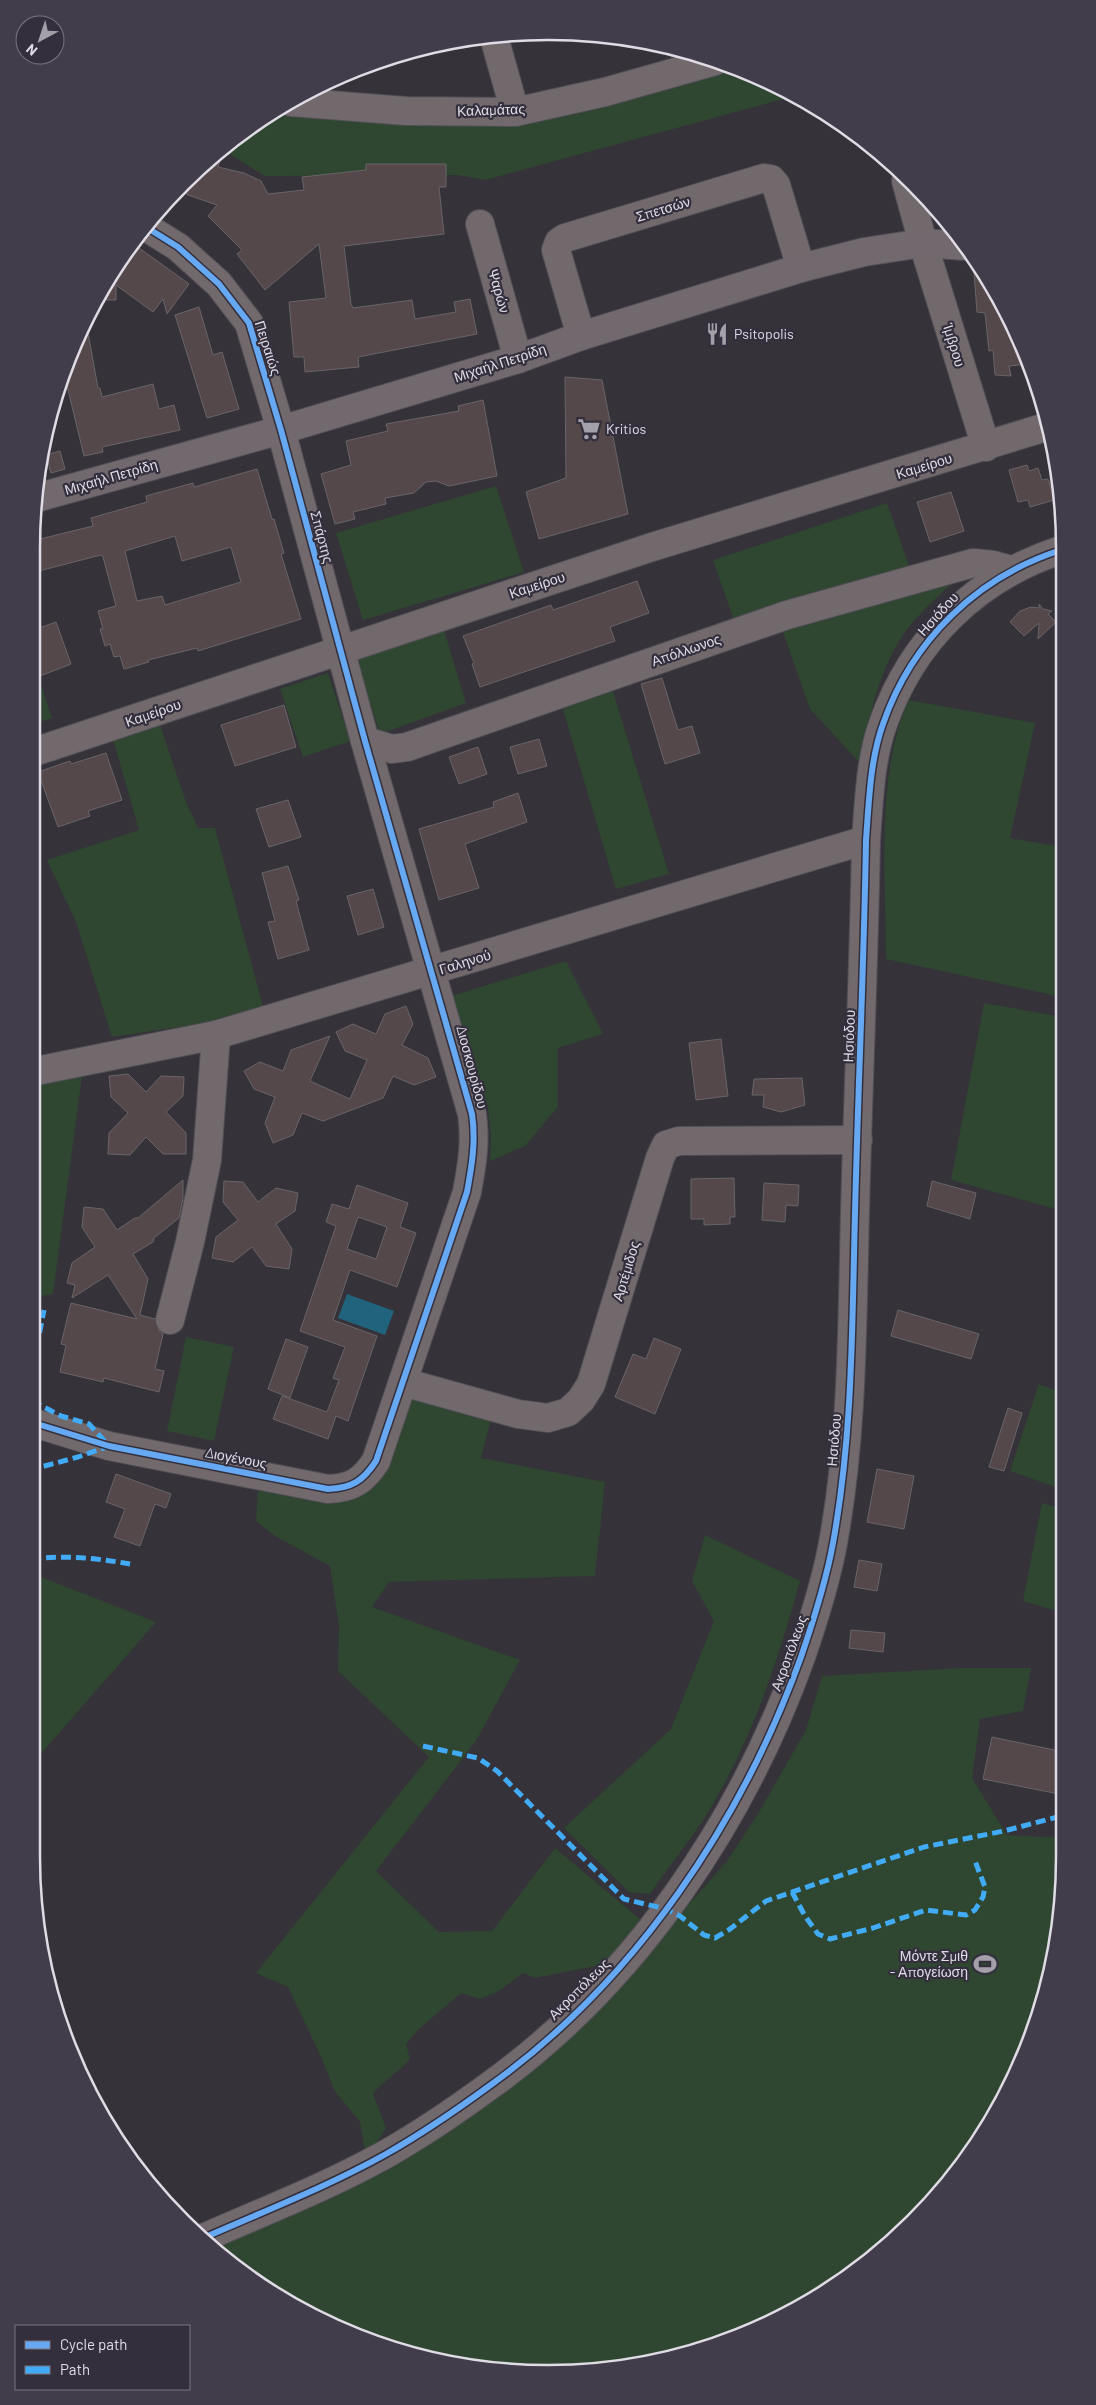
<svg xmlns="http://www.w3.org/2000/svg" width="1096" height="2405" viewBox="0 0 1096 2405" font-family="Barlow,sans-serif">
	<rect width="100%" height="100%" fill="#35323a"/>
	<g fill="#2f4630">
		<polygon points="728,65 745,70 791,97 485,180 457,175 265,176 223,150 261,119 280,108 518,120"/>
		<polygon points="496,486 524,572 363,620 336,533"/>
		<polygon points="887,503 912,574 737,629 713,560"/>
		<path d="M967 570C945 590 922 609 905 632 878 672 868 718 862 765L810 709 783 632Z"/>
		<polygon points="444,630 466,703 380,734 356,657"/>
		<polygon points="328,673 350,741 303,757 280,689"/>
		<polygon points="38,676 52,718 31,725 31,678"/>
		<polygon points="610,682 669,874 616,889 561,703"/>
		<path d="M909 700 1035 723 1010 838 1061 847 1062 997 886 959C886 878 875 774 909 700Z"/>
		<polygon points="159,722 186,802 198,828 215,828 265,1014 112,1037 76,922 47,860 139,830 113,739"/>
		<polygon points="566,961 603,1034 558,1048 558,1107 525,1146 490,1161 491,1136 488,1107 448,997"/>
		<polygon points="984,1003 1062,1017 1063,1211 951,1180"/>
		<polygon points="82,1076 53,1294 31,1298 31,1086"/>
		<polygon points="186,1337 234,1347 214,1441 167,1431"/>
		<polygon points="1039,1384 1063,1393 1064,1490 1010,1471"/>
		<path d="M415 1386 493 1412 481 1458 605 1482 595 1576 389 1582 372 1607 520 1660 476 1741 376 1871 439 1932 492 1931 555 1848 641 1920 606 1964 535 1978 523 1973 499 1991 480 1999 461 1993 419 2029 406 2044 410 2059C398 2073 384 2080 373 2094L386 2128 375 2145 365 2152 360 2122 334 2090 322 2059 288 1987 256 1973 429 1757 338 1671 339 1626 330 1566 275 1536 256 1521 258 1492 270 1489 302 1499 332 1501Z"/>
		<polygon points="1042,1503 1064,1509 1064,1613 1023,1601"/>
		<path d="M705 1535 800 1581C777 1663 751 1744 705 1817 688 1843 668 1868 650 1894L629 1892 564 1828 671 1729 714 1621 692 1581Z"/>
		<polygon points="31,1573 156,1622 31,1765"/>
		<polygon points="962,1668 1031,1668 1023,1711 980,1719 972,1778 1007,1835 1065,1838 1055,1958 1026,2054 978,2144 936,2198 863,2267 806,2305 714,2346 616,2369 548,2374 447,2364 382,2346 290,2305 213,2249 358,2179 496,2097 546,2058 615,1988 727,1861 759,1812 806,1730 822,1676"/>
	</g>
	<polygon fill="#21627c" points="347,1294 394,1311 385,1335 338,1318"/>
	<g fill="#54484b" stroke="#696467" fill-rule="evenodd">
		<polygon points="223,149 218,167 244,173 261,181 268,194 304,190 302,177 366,170 366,164 446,164 446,187 439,187 444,234 344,246 351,304 353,308 412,300 415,319 456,312 454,302 470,299 477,334 358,357 359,367 305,372 304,357 294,357 289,302 326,298 319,244 265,290 237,254 242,250 208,216 217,205 188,195 178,188"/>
		<polygon points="135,245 189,284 167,314 163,299 153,312 116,285 116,300 97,300 117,264 116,271"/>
		<polygon points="973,259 1025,350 1029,364 1009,366 1011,376 995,375 993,350 989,351 985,313 977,312"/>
		<polygon points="199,307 213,355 222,352 239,409 207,418 175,315"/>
		<polygon points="86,322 98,388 100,388 102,397 153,384 159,409 174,405 180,430 102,447 103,452 84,456 64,373 70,351"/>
		<polygon points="565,377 602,380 628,514 539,539 526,492 566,478"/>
		<polygon points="483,400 497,476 449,486 436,481 426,482 414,493 385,498 386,504 353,512 355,519 335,524 321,474 351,465 346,441 388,431 386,424 459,411 458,406"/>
		<polygon points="60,451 65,469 51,473 46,455"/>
		<polygon points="1027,465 1029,471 1038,468 1042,480 1048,479 1054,500 1030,507 1028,500 1018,502 1009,470"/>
		<path d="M257 469 272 519H274L284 553 281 554 301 619 198 651 197 648 148 660 149 662 124 669 120 656 114 657 110 644 105 646 100 629H103L98 611 116 606 103 557 101 555 31 573 32 541 93 526 91 518 147 502 146 496 193 483 194 487ZM175 536 182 561 231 547 241 582 165 605 162 596 137 601 125 551Z"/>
		<polygon points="951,492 964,531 930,542 917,502"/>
		<polygon points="637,581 649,613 610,627 615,641 480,687 472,664 474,663 463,636 551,605 553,610"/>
		<polygon points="1039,604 1043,609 1052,611 1048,614 1056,622 1038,639 1039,623 1024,636 1010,622 1020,611 1031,607 1039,608"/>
		<polygon points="56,622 71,664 40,676 31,652 31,631"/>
		<polygon points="662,678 678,730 692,726 700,753 665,764 641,684"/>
		<polygon points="284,705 296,747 235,766 221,725"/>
		<polygon points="539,739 547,766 518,774 510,747"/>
		<polygon points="478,747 487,774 459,784 449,757"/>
		<polygon points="106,753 122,800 88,811 90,816 58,827 38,772 70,761 71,764"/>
		<polygon points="518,793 527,822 465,844 479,888 439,900 419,829 494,807 493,802"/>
		<polygon points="288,800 301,837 269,847 256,809"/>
		<polygon points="288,866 299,900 296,901 309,950 278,959 268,922 275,921 262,873"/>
		<polygon points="373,889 384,927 358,935 347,896"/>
		<polygon points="406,1006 413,1024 402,1045 428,1058 436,1077 414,1085 393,1076 383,1098 323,1121 302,1113 293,1135 273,1143 265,1123 275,1097 254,1089 244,1071 260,1062 283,1071 291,1050 330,1036 310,1081 350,1099 367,1060 345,1051 336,1032 353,1024 376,1034 385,1014"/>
		<polygon points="721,1039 728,1096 696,1100 689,1043"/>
		<polygon points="128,1074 146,1092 161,1076 184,1077 183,1096 166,1112 186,1133 186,1154 163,1154 146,1137 130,1155 108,1154 109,1133 128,1113 111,1097 109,1076"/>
		<polygon points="802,1078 805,1105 781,1112 763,1107 764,1095 752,1095 754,1079"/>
		<polygon points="734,1178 735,1217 730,1217 730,1224 704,1225 704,1219 691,1219 691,1179"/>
		<polygon points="183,1180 183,1198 179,1218 154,1238 153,1242 133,1254 148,1279 140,1315 155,1319 159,1331 163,1334 155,1369 164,1371 159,1392 104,1378 103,1382 60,1372 66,1345 61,1344 71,1303 137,1319 108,1275 72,1298 75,1285 67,1283 72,1263 95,1247 82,1227 84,1207 103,1209 117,1230 135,1218 138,1218"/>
		<polygon points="224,1181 243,1182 258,1202 276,1188 298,1193 295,1211 276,1224 292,1249 289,1269 266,1266 252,1247 233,1262 212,1258 216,1237 238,1220 223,1202"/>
		<polygon points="932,1181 976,1193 970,1219 927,1206"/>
		<polygon points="764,1183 799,1185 798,1206 786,1205 785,1222 762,1220"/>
		<path d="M357 1185 408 1203 400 1227 416 1233 397 1287 350 1270 333 1320 377 1336 348 1421 336 1416 328 1439 273 1419 282 1396 327 1412 339 1380 333 1378 345 1347 300 1331 336 1226 326 1222 332 1204 349 1209ZM358 1217 387 1227 376 1259 347 1249Z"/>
		<polygon points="898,1310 979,1334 971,1359 891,1336"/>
		<polygon points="654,1338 681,1349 655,1414 615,1397 633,1354 646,1359"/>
		<polygon points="286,1339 308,1347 290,1398 268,1389"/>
		<polygon points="1008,1408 1022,1413 1004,1471 989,1467"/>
		<polygon points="877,1469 914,1476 904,1529 867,1522"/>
		<polygon points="116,1474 171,1494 166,1508 155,1504 140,1546 114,1537 125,1509 106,1502"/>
		<polygon points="859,1560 882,1564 877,1591 854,1587"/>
		<polygon points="851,1630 885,1633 883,1652 849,1648"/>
		<polygon points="992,1737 1064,1752 1064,1768 1059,1794 983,1779"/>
	</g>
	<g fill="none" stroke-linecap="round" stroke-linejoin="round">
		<defs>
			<g id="minor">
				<polyline points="494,37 515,112"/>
				<polyline points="291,102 406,111 515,112 605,92 715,61"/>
				<polyline points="906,181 923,243 986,447"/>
				<polyline points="480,224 518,359"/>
				<polyline points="581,336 556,250 559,242 565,238 764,178 771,179 776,185 801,268"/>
				<polyline points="365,741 392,749 407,747 787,615 973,563 993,565 1011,570"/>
				<polyline points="31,753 652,547 1046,427"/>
				<polyline points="31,1072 216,1035 866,840"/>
				<polyline points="170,1320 190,1242 207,1160 216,1035"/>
				<polyline points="403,1382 518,1414 548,1418 568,1412 581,1400 591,1384 660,1158 666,1145 679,1141 858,1140"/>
				<path d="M31 1422 109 1446 328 1489C352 1488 363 1481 376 1461L467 1192C472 1165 476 1141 472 1114L365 741 281 430 249 323 219 284 178 247 146 227"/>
				<path d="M201 2239C262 2212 327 2187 386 2154 423 2133 458 2109 492 2084 636 1980 742 1821 801 1657 814 1619 826 1582 833 1543 853 1434 852 1324 855 1213 858 1089 864 964 866 840 869 802 870 760 883 724 912 640 977 577 1061 550"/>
			</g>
			<polyline id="major" points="36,498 281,430 518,359 581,336 801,268 864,252 923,243 965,246"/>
		</defs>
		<use href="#minor" stroke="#504e55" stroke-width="30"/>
		<use href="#major" stroke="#504e55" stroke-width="30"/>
		<use href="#minor" stroke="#71696c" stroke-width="28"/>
		<use href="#major" stroke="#72696e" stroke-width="28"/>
		<g stroke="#42abf6" stroke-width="5" stroke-dasharray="10 5" stroke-linecap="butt">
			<polyline points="31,1377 44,1310"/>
			<polyline points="31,1474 41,1467 78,1457 109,1446 89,1424 61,1416 36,1403 31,1393"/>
			<path d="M31 1559C65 1555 96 1558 130 1564"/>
			<polyline points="423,1746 478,1758 497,1771 624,1899 666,1909 680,1916 704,1935 715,1938 730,1929 766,1901 924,1847 1004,1831 1065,1815"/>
			<polyline points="792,1892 805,1916 818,1934 830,1939 873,1928 926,1910 966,1915 975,1910 983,1897 985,1887 975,1861"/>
		</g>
		<defs>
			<g id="cycleway">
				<path d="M31 1422 109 1446 328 1489C352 1488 363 1481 376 1461L467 1192C472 1165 476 1141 472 1114L365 741 281 430 249 323 219 284 178 247 146 227"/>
				<path d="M201 2239C262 2212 327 2187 386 2154 423 2133 458 2109 492 2084 636 1980 742 1821 801 1657 814 1619 826 1582 833 1543 853 1434 852 1324 855 1213 858 1089 864 964 866 840 869 802 870 760 883 724 912 640 977 577 1061 550"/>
			</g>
		</defs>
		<use href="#cycleway" stroke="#342f3d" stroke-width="9"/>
		<use href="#cycleway" stroke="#66a8f1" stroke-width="6"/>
	</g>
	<defs>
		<symbol id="restaurant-bare" viewBox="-9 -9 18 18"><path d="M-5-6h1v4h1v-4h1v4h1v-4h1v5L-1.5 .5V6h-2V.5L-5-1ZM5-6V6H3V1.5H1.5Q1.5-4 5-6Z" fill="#a4a0a9" stroke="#342f3d" stroke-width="2.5" paint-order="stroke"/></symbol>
		<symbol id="supermarket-bare" viewBox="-9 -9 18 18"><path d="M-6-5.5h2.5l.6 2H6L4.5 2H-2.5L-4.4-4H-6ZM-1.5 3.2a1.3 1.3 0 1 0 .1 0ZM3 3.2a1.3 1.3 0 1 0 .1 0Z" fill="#a4a0a9" stroke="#342f3d" stroke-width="2.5" paint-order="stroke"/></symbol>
		<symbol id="stadium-bare" viewBox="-9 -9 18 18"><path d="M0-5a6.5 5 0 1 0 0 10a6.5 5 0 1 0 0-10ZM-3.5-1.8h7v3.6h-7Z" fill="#a4a0a9" stroke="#342f3d" stroke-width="2.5" paint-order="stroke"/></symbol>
	</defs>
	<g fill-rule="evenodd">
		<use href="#restaurant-bare" x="701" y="318" width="32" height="32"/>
		<use href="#supermarket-bare" x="573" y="413" width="32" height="32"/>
		<use href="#stadium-bare" x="969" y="1948" width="32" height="32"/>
	</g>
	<g text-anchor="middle" stroke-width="4.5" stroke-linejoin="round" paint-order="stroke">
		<g font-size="14" fill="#e0dce5" stroke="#342f3d">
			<text transform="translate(491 110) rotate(-2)" y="5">Καλαμάτας</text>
			<text transform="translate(663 209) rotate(-17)" y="5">Σπετσών</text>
			<text transform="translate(499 291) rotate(74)" y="5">Ψαρών</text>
			<text transform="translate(954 345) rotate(73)" y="5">Ίμβρου</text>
			<text transform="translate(268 348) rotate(72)" y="5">Πειραιώς</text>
			<text transform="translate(500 363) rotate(-18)" y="5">Μιχαήλ Πετρίδη</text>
			<text transform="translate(924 466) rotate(-17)" y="5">Καμείρου</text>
			<text transform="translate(111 477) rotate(-16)" y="5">Μιχαήλ Πετρίδη</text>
			<text transform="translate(322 537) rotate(75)" y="5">Σπάρτης</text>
			<text transform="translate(537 585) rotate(-18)" y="5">Καμείρου</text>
			<text transform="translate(938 614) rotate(-48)" y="5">Ησιόδου</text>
			<text transform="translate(686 650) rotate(-19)" y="5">Απόλλωνος</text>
			<text transform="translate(153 713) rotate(-19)" y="5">Καμείρου</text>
			<text transform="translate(465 962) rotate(-17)" y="5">Γαληνού</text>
			<text transform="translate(849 1036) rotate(-88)" y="5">Ησιόδου</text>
			<text transform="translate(472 1067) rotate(75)" y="5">Διοσκουρίδου</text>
			<text transform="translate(626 1271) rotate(-73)" y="5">Αρτέμιδος</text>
			<text transform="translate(834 1440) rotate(-85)" y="5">Ησιόδου</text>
			<text transform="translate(236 1458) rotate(11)" y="5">Διογένους</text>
			<text transform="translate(789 1653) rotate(-70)" y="5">Ακροπόλεως</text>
			<text transform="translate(579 1989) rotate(-45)" y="5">Ακροπόλεως</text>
		</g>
		<g font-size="14" fill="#e0dce5" stroke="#342f3d" text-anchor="start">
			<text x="734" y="339">Psitopolis</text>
			<text x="606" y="434">Kritios</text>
			<text x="968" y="1961" text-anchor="end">Μόντε Σμιθ<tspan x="968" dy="16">- Απογείωση</tspan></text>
		</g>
	</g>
	<path d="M0 0H1096V2405H0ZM548 40H548A508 508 0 0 1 1056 548V1857A508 508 0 0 1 548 2365H548A508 508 0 0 1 40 1857V548A508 508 0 0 1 548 40Z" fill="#423d4a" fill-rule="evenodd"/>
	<path fill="none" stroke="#e0dce5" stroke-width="2.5" d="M548 40H548A508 508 0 0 1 1056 548V1857A508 508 0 0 1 548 2365H548A508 508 0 0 1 40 1857V548A508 508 0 0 1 548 40Z"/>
	<rect x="15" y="2325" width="175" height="65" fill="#342f3d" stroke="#797480"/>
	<rect x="25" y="2341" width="25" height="8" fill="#66a8f1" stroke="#797480"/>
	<text x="60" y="2350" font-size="15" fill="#e0dce5">Cycle path</text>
	<rect x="25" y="2366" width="25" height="8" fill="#42abf6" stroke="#797480"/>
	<text x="60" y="2375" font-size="15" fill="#e0dce5">Path</text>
	<g transform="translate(40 40) rotate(220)"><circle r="24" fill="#342f3d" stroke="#797480"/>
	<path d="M0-4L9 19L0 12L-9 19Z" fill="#a4a0a9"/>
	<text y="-8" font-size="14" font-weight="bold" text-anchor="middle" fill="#e0dce5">N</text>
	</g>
</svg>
